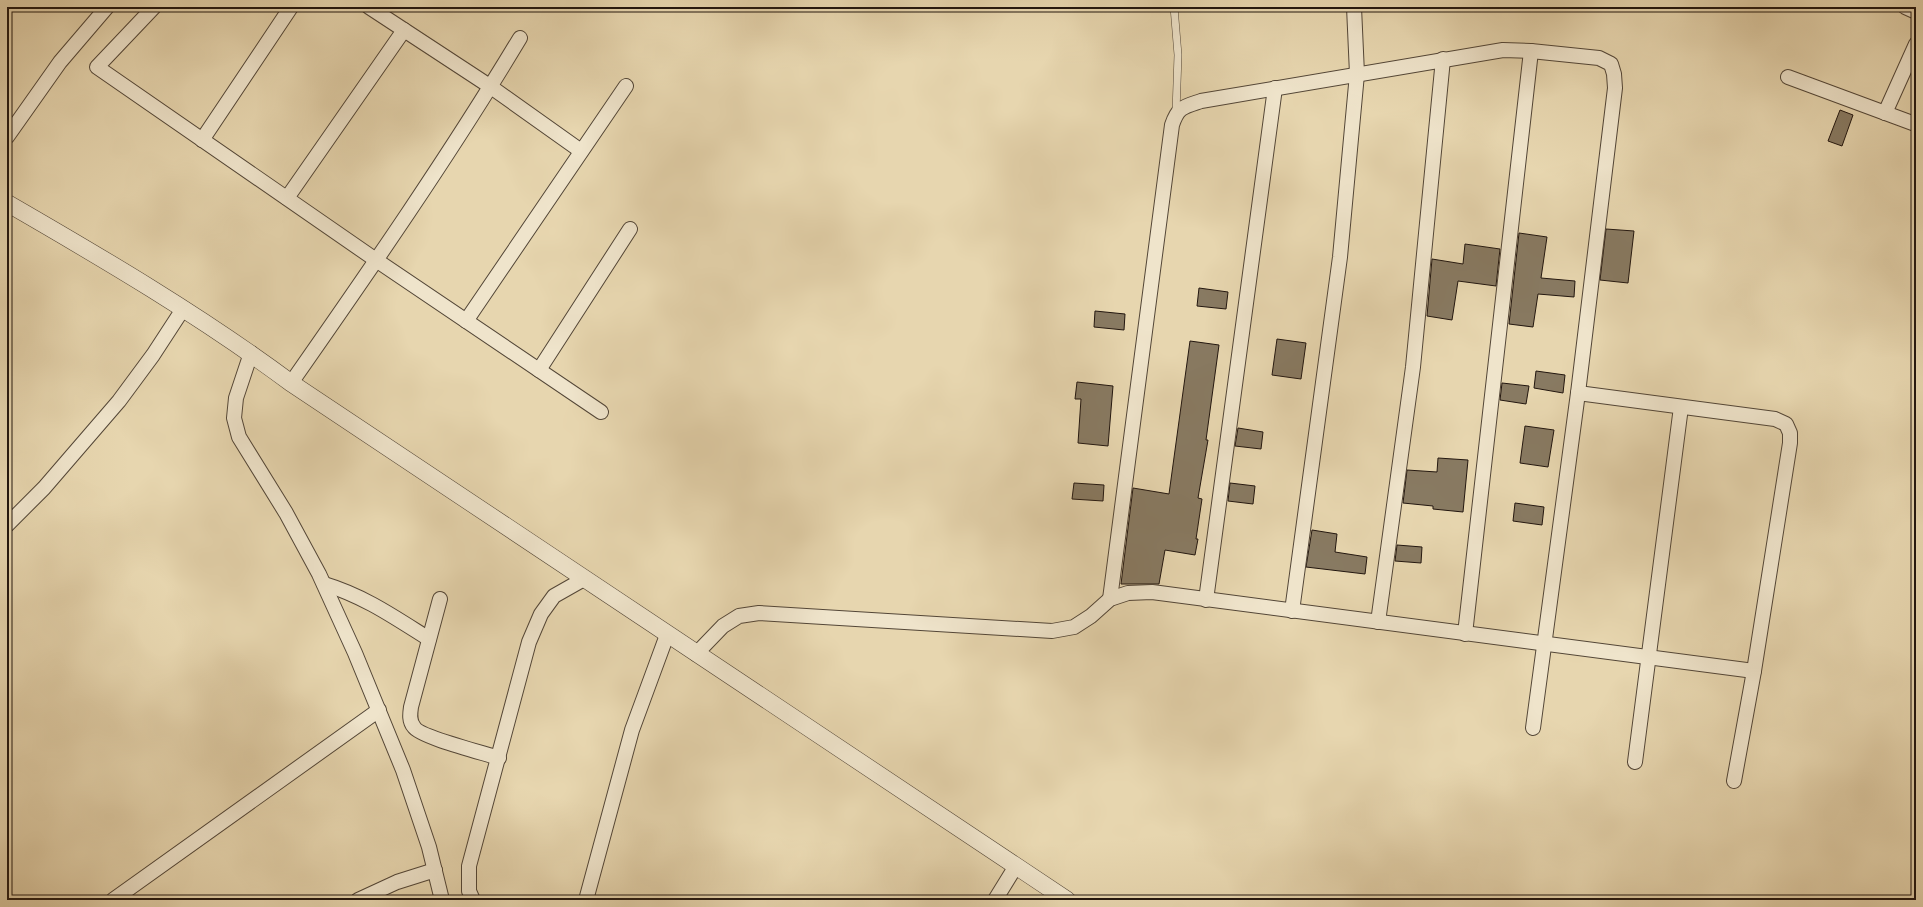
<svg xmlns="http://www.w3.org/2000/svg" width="1923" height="907" viewBox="0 0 1923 907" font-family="Alegreya,serif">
	<rect width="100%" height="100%" fill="#e7d6af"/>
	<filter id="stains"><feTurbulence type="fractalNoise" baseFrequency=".005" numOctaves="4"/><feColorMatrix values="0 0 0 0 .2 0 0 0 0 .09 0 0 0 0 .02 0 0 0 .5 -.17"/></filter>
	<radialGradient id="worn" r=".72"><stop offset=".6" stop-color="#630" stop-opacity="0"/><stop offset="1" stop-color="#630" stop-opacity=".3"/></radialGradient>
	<g fill="#887a62" stroke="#22160f">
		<polygon points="1840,110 1853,115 1842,146 1828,141"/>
		<polygon points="1606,229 1634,231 1628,283 1600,280"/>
		<polygon points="1519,233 1547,237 1541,278 1575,281 1574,297 1538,294 1533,327 1509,324"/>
		<polygon points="1465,244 1500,249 1496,286 1458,281 1452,320 1427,316 1432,259 1463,264"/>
		<polygon points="1199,288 1228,292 1226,309 1197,306"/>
		<polygon points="1095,311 1125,314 1124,330 1094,327"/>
		<polygon points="1277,339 1306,343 1301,379 1272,375"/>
		<polygon points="1190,341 1219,345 1206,440 1208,440 1198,498 1202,499 1196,539 1198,539 1195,555 1165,550 1159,584 1121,584 1133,488 1169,494"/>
		<polygon points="1536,371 1565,375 1563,393 1534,388"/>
		<polygon points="1077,382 1113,386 1108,446 1078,443 1081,399 1075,399"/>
		<polygon points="1502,383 1529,386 1526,404 1500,400"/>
		<polygon points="1525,426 1554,430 1548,467 1520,463"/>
		<polygon points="1238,428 1263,432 1261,449 1235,446"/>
		<polygon points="1438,458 1468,460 1463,512 1433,509 1433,506 1403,503 1407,470 1437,472"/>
		<polygon points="1074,483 1104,485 1103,501 1072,499"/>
		<polygon points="1230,483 1255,486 1253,504 1228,501"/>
		<polygon points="1515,503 1544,507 1542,525 1513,521"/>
		<polygon points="1312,530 1337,534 1335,552 1367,557 1365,574 1306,567"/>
		<polygon points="1397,545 1422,547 1421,563 1395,561"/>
	</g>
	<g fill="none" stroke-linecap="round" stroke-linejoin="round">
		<defs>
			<polyline id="service" points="1174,7 1178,55 1176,112"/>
			<g id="minor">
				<polyline points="154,7 97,67 376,260 601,412"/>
				<polyline points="369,7 491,87 581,151"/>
				<polyline points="1905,7 1916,12"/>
				<polyline points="1788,77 1915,124"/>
				<polyline points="1885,113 1916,44"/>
				<polyline points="7,137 60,62 107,7"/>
				<polyline points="202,140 291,7"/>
				<polyline points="287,198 404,30"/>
				<polyline points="466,321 626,86"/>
				<polyline points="251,353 236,398 234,418 239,437 286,513 319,574 355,653 403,770 429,847 442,900"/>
				<polyline points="539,370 630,229"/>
				<path d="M291 383C370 270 449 156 520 38"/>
				<polyline points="1578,393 1775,419 1786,424 1790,433 1790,443 1754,671 1734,781"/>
				<polyline points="7,525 44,488 119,401 153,355 183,309"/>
				<path d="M324 584C364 596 394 617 429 639"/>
				<path d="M440 599 411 707C410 714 409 721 414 727 420 737 484 753 499 758"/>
				<path d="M1110 599 1172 125C1178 107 1183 107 1201 101L1503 50 1531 51 1599 58 1611 64 1614 74 1615 88 1578 393 1533 728"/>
				<polyline points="1206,600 1275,88"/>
				<polyline points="1292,611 1340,257 1357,74 1354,7"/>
				<polyline points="1378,622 1413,367 1443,59"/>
				<polyline points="1465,634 1531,51"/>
				<polyline points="696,654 723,626 739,616 759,613 1052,631 1074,627 1091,616 1110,599 1128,593 1152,592 1754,671"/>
				<polyline points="1635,762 1681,407"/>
				<polyline points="113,900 379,710"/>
				<polyline points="358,900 397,882 435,870"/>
				<polyline points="473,900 469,891 469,866 529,642 541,614 554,596 584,579"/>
				<polyline points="586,900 632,730 667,635"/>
				<polyline points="995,900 1016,866"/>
			</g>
			<path id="tertiary" d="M7 203C104 259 201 316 291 383L1067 900"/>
		</defs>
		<use href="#service" stroke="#534637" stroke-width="8"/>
		<use href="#minor" stroke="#534637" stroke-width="16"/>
		<use href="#tertiary" stroke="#534637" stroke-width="18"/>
		<use href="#service" stroke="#efe4cb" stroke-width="7"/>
		<use href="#minor" stroke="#efe4cb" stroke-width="14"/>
		<use href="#tertiary" stroke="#efe4cb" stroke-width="17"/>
	</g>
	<rect width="1923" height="907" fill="none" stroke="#e7d6af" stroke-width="24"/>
	<rect x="8" y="8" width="1907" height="891" fill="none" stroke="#22160f" stroke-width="2"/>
	<rect x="12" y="12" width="1899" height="883" fill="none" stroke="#22160f"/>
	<rect width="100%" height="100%" filter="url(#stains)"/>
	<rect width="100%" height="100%" fill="url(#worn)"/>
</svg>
